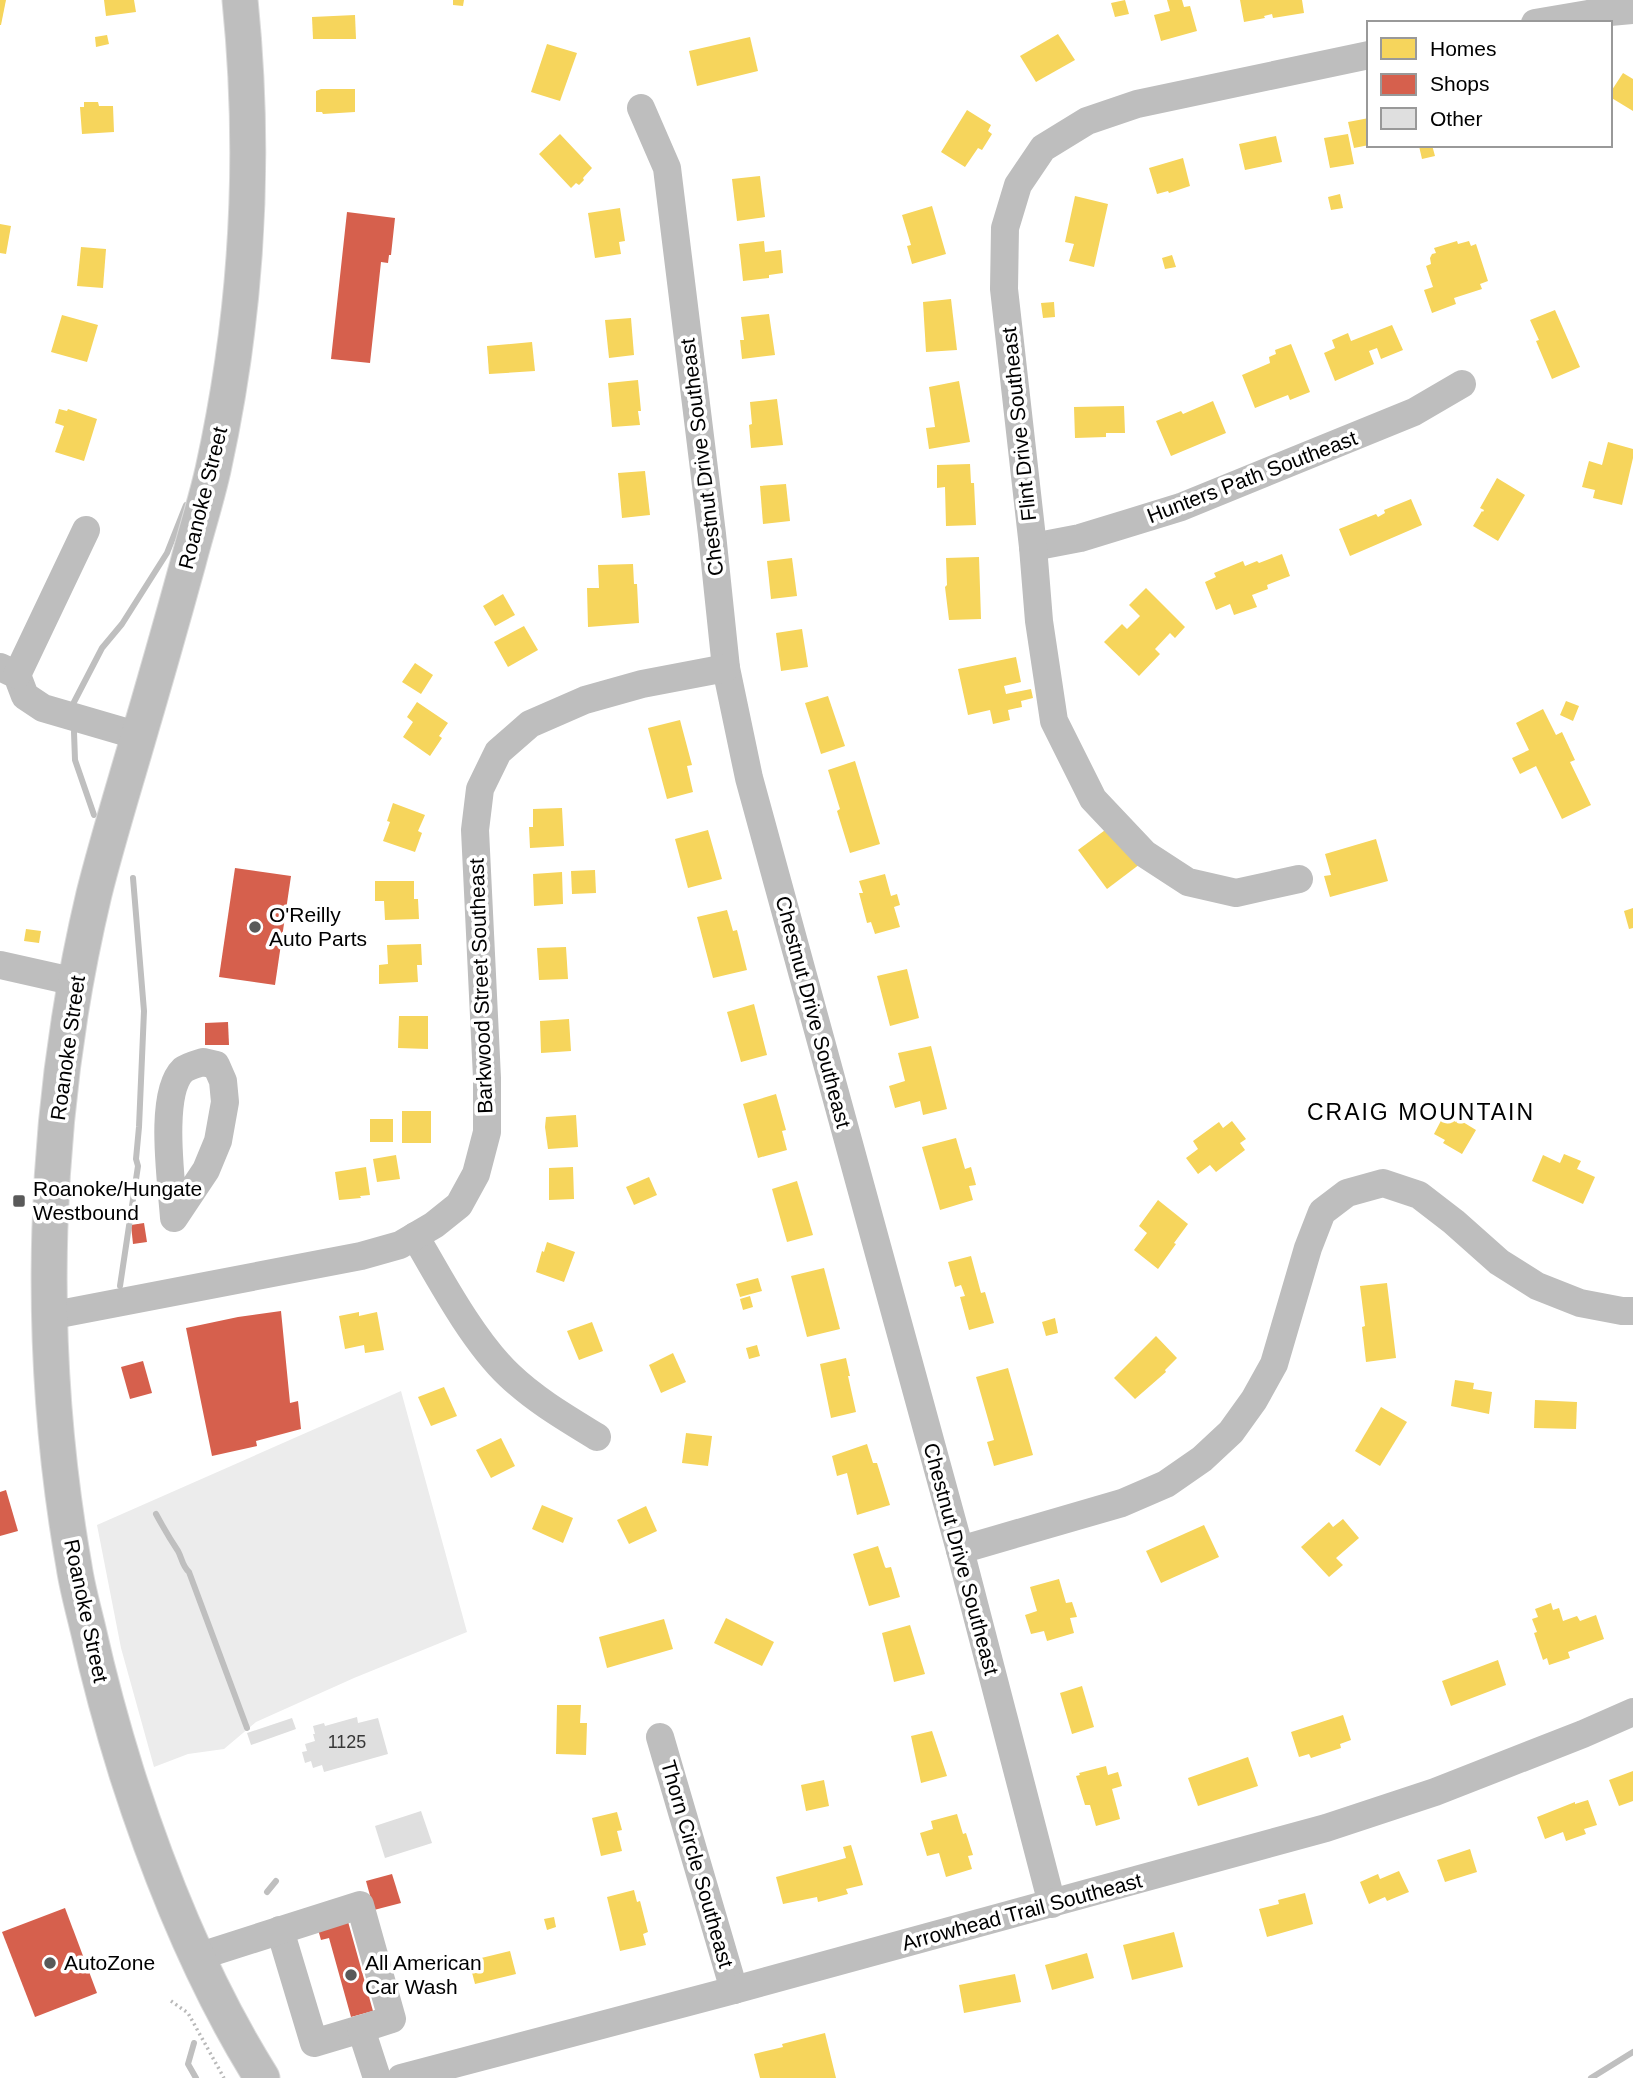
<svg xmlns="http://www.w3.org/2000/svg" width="1633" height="2078" viewBox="0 0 1633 2078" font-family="Helvetica,sans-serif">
	<rect width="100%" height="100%" fill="#fff"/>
	<polygon fill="#ececec" points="401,1391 467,1632 354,1678 256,1722 224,1749 188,1754 154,1767 121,1648 97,1525"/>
	<g fill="#f6d55c">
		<polygon points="0,0 6,0 1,25 0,25"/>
		<polygon points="104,0 134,0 136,12 106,16"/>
		<polygon points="453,0 464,0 463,6 453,5"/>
		<polygon points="1125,0 1129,14 1115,17 1111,3"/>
		<polygon points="1167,0 1182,0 1184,7 1190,6 1197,31 1161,41 1154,15 1170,11"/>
		<polygon points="1240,0 1302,0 1304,13 1273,18 1272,14 1264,16 1265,18 1244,22"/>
		<polygon points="355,15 356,39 313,39 312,17"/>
		<polygon points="1058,34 1075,60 1036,82 1020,56"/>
		<polygon points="107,35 109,44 96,47 95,37"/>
		<polygon points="750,37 758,71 697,86 689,51"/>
		<polygon points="547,44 577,53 560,101 531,92"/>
		<polygon points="1623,73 1633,79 1633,111 1610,97 1610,93"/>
		<polygon points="321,89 355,89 355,112 323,114 322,112 316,112 316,91"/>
		<polygon points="84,102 98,102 99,106 113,106 114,132 82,134 80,107 84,107"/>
		<polygon points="967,110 991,125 988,131 992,134 982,150 978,148 965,167 941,152"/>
		<polygon points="1369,118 1369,145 1354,148 1348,122"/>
		<polygon points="560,134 592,168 583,178 584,180 579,185 576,183 571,188 539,154"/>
		<polygon points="1348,134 1354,164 1330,168 1324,138"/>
		<polygon points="1276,136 1282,162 1245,170 1239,144"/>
		<polygon points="1432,145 1435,156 1422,159 1419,146"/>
		<polygon points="1183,158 1190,186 1169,193 1168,191 1157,194 1149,168"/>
		<polygon points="760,176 765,217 737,221 732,179"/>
		<polygon points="1340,194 1343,208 1331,210 1328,197"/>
		<polygon points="1075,196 1108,204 1094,267 1069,261 1074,244 1065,242"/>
		<polygon points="932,206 946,254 912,264 907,246 911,245 902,215"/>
		<polygon points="620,208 625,241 619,242 621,254 595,258 588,213"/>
		<polygon points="0,224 11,226 6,254 0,253"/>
		<polygon points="764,241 765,252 781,250 783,273 769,275 769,278 743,281 739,244"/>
		<polygon points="1457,241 1458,244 1469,241 1471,246 1476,244 1488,281 1480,284 1482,289 1454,298 1456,304 1432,313 1424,290 1433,287 1426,266 1431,264 1430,258 1432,254 1436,253 1434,248"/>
		<polygon points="81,247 106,249 103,288 77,286"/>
		<polygon points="1172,255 1176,267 1165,269 1162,258"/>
		<polygon points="951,299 957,350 926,352 923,302"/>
		<polygon points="1054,302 1055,317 1043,318 1041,303"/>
		<polygon points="1555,310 1580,367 1552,379 1536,341 1539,340 1530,320"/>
		<polygon points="769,314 775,355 742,359 740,340 744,340 741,317"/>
		<polygon points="62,315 98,325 87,362 51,352"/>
		<polygon points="631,318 634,355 609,358 605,320"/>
		<polygon points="1392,325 1403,350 1381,359 1377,348 1369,351 1374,364 1335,381 1324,353 1335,348 1332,340 1348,333 1351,341"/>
		<polygon points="532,342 535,371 489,374 487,346"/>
		<polygon points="1291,344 1310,392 1290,400 1288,395 1255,408 1242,375 1270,363 1269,357 1276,354 1275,350"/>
		<polygon points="638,380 641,411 638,411 640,425 612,427 608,383"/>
		<polygon points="959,381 970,442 929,449 926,428 935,427 929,387"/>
		<polygon points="777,399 783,445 751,448 749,425 752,424 750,402"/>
		<polygon points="1213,401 1226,433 1171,456 1156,421 1181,411 1183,414"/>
		<polygon points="1124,406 1125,433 1106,433 1106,437 1075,438 1074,407"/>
		<polygon points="59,409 67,411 68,409 97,419 84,461 55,452 64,426 55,423"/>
		<polygon points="1608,442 1633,449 1633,458 1622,505 1593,498 1595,490 1582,487 1589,461 1602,465"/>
		<polygon points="970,464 971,483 974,483 976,525 946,526 945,487 937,488 937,465"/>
		<polygon points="645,471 650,515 622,518 618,473"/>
		<polygon points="1497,478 1525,495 1498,541 1473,526 1482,511 1483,512 1484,510 1480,508"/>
		<polygon points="786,484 790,521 763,524 760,486"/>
		<polygon points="1411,499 1422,525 1350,556 1339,529 1376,514 1378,517 1385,513 1384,510"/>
		<polygon points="1282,554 1290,576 1267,585 1268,589 1252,595 1257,607 1234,615 1230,604 1216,610 1205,582 1216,577 1214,573 1243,561 1245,566 1257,561 1259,563"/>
		<polygon points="979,557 981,619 949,620 945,587 947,585 946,558"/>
		<polygon points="792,558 797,596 771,599 767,561"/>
		<polygon points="633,564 634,584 637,584 639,623 588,627 587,588 599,588 598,565"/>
		<polygon points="1146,588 1185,627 1175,638 1170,633 1155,649 1160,654 1139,676 1104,642 1122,624 1127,629 1140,616 1129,605"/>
		<polygon points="503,594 515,615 495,626 483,606"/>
		<polygon points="524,626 538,650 508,667 494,642"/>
		<polygon points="802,629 808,667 781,671 776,633"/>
		<polygon points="1016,657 1021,682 1004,686 1006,694 1031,689 1033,698 1021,701 1022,707 1008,710 1010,720 993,724 990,710 968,715 958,669"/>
		<polygon points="415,663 433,675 421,694 402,682"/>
		<polygon points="828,696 845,746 821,754 805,703"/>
		<polygon points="1566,701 1579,706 1573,721 1560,715"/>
		<polygon points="417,702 448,723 439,736 442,738 430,756 403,737 413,722 407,717"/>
		<polygon points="1543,709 1556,735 1562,732 1575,760 1570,762 1591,805 1562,819 1536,766 1520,774 1512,758 1529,750 1516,723"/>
		<polygon points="680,720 692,765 687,766 693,792 667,799 648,728"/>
		<polygon points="855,761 880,844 850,853 837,811 840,809 828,770"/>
		<polygon points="393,803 425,815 418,831 422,833 415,852 383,841 390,822 387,821"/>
		<polygon points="562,808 564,846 530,848 529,827 533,827 533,809"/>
		<polygon points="1112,825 1140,864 1107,889 1078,850"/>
		<polygon points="708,830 722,879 688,888 675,839"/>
		<polygon points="1376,839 1388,881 1330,897 1324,876 1331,875 1325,854"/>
		<polygon points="595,870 596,893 572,894 571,871"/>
		<polygon points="562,872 563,904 534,906 533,874"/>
		<polygon points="885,874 891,896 897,894 900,905 894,907 900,927 875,934 871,922 867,923 859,893 863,893 859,881"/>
		<polygon points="375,881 414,881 414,899 418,899 419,919 385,920 384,901 375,901"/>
		<polygon points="1633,908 1633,928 1629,929 1624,911"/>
		<polygon points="727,910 733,931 737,930 747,970 713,978 697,917"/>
		<polygon points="26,929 41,931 39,943 24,941"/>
		<polygon points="421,944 422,965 417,965 418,982 379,984 379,965 388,964 387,945"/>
		<polygon points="566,947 568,979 539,980 537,948"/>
		<polygon points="907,969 919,1018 890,1026 877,976"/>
		<polygon points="754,1004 767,1055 741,1062 727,1012"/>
		<polygon points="399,1016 428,1016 428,1049 398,1048"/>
		<polygon points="569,1019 571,1051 541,1053 540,1021"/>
		<polygon points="931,1046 947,1109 923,1115 920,1101 895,1108 889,1086 905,1081 898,1053"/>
		<polygon points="776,1094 786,1130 782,1131 787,1150 758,1158 743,1104"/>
		<rect x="402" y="1111" width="29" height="32"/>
		<polygon points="576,1115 578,1147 548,1149 545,1127 546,1117"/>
		<polygon points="1444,1115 1456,1122 1458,1119 1476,1130 1462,1154 1443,1143 1445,1140 1434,1134"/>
		<rect x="370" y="1119" width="23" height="23"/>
		<polygon points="1232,1121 1246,1139 1240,1143 1245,1150 1216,1172 1210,1165 1198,1174 1186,1158 1198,1149 1193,1141 1219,1122 1223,1128"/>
		<polygon points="956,1138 965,1169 971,1167 976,1185 969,1186 973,1200 940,1210 922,1147"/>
		<polygon points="1564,1154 1581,1161 1577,1169 1595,1177 1583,1204 1532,1181 1543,1155 1560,1163"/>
		<polygon points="396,1155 400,1179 377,1182 373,1159"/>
		<polygon points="366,1167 370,1195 360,1196 361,1198 339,1200 335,1172"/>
		<polygon points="573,1167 574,1199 549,1200 549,1168"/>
		<polygon points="649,1177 657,1195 634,1205 626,1187"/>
		<polygon points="797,1181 813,1235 787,1242 772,1189"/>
		<polygon points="1158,1200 1188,1224 1174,1243 1176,1244 1158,1269 1134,1250 1147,1233 1139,1226"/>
		<polygon points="547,1242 575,1252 564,1282 536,1272 542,1251 544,1252"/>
		<polygon points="971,1256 981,1293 985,1292 994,1323 969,1330 960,1297 965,1296 961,1285 955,1287 948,1262"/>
		<polygon points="824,1268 840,1329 807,1337 791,1276"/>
		<polygon points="758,1278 762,1291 740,1297 736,1284"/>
		<polygon points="1387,1283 1396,1358 1366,1362 1362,1327 1365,1326 1360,1286"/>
		<polygon points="750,1296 753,1307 743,1310 740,1299"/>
		<polygon points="359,1312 359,1316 377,1312 384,1350 365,1353 364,1345 345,1349 339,1316"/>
		<polygon points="1055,1318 1058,1333 1046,1336 1042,1322"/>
		<polygon points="592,1322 603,1351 579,1360 567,1331"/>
		<polygon points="1156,1336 1177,1358 1165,1370 1166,1372 1135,1399 1114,1378"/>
		<polygon points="757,1345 760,1356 749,1359 746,1348"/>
		<polygon points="673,1353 686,1382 661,1393 649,1365"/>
		<polygon points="846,1358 850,1376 848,1376 856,1412 831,1418 820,1364"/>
		<polygon points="1008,1368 1033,1455 994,1466 987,1442 994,1440 976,1377"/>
		<polygon points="1455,1380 1474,1383 1473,1389 1492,1392 1489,1414 1451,1406"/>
		<polygon points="444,1387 457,1416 431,1426 418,1397"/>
		<polygon points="1535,1400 1577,1402 1576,1429 1534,1428"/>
		<polygon points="1381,1407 1407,1422 1380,1466 1355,1451"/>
		<polygon points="686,1433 712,1436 708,1466 682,1463"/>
		<polygon points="501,1438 515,1466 491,1478 476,1450"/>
		<polygon points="867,1444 873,1463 877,1463 890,1505 857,1515 847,1473 837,1476 832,1456"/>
		<polygon points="542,1505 573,1518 563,1543 532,1529"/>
		<polygon points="646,1506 657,1531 629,1544 617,1520"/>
		<polygon points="1343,1519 1359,1538 1336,1558 1343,1565 1329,1577 1301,1547 1329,1522 1333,1527"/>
		<polygon points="1204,1525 1219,1557 1161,1583 1146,1551"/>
		<polygon points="878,1546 885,1567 886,1568 891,1567 900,1597 869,1606 853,1554"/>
		<polygon points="1059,1579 1066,1603 1072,1602 1077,1617 1070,1618 1074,1633 1047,1641 1044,1631 1031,1634 1025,1615 1037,1611 1030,1587"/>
		<polygon points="1551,1603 1553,1610 1559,1608 1563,1621 1577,1616 1580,1621 1596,1615 1604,1639 1568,1652 1570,1658 1549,1665 1547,1658 1543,1660 1534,1633 1537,1632 1532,1619 1538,1617 1535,1609"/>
		<polygon points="726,1618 774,1642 762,1666 714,1643"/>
		<polygon points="664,1619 673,1649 607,1668 599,1637"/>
		<polygon points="910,1625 925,1674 894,1682 882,1633"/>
		<polygon points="1498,1660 1506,1685 1451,1706 1442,1681"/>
		<polygon points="1082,1686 1094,1727 1072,1734 1060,1693"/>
		<polygon points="557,1705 581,1705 580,1723 587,1723 586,1755 556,1754"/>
		<polygon points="1343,1715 1351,1740 1340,1744 1341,1748 1311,1758 1309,1754 1299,1757 1291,1732"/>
		<polygon points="932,1731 947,1776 921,1783 911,1736"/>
		<polygon points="1248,1757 1258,1786 1198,1806 1188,1778"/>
		<polygon points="1106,1766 1108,1775 1118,1772 1122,1786 1112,1789 1120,1819 1096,1826 1090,1805 1085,1805 1076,1776 1080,1775 1079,1773"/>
		<polygon points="1633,1771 1633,1801 1619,1806 1609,1780"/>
		<polygon points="824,1780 829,1806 806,1811 801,1785"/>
		<polygon points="1588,1800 1597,1825 1584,1829 1586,1834 1566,1841 1563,1832 1545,1839 1537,1817 1575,1802 1575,1804"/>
		<polygon points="617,1812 622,1830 617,1831 622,1851 601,1856 592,1818"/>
		<polygon points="957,1814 963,1834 966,1833 973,1855 968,1856 972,1869 946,1877 939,1853 927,1856 920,1833 933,1829 931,1821"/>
		<polygon points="851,1845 863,1885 846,1889 848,1894 818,1902 817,1897 783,1904 776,1877 846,1858 843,1847"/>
		<polygon points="1470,1849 1477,1872 1445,1882 1437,1860"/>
		<polygon points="1399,1871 1409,1892 1387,1901 1385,1897 1369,1904 1360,1882 1378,1874 1380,1879"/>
		<polygon points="634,1890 637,1902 640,1901 648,1932 643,1934 646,1945 620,1951 607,1897"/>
		<polygon points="1305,1893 1313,1924 1267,1937 1259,1909 1279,1904 1278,1900"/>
		<polygon points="554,1917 556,1927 547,1930 544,1919"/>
		<polygon points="1174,1932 1183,1967 1132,1980 1123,1945"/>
		<polygon points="510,1951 516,1974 475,1984 469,1961"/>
		<polygon points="1087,1953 1094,1978 1052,1990 1045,1965"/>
		<polygon points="1015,1974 1021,2002 964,2013 959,1985"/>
		<polygon points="825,2033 836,2078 760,2078 754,2054 783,2047 782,2044"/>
	</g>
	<g fill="#d6604d">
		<polygon points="347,212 395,218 391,255 389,255 388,263 381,262 370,363 331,359"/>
		<polygon points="235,868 291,876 275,985 219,977"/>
		<polygon points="228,1022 229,1045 205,1045 205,1023"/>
		<polygon points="144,1223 147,1242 133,1244 131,1225"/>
		<polygon points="281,1311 290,1403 298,1401 301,1429 256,1441 257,1446 212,1456 186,1328 238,1317"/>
		<polygon points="143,1361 152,1393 130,1399 121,1367"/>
		<polygon points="6,1490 18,1531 0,1536 0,1492"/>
		<polygon points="392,1874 401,1903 374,1910 366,1881"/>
		<polygon points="65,1908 97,1993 35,2017 2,1932"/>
		<polygon points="347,1918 373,2011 351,2017 329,1938 321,1940 317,1926"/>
	</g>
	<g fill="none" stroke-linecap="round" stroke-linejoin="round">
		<g stroke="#bfbfbf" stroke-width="6">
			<polyline points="73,704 102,648 122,624 167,553 186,505"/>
			<polyline points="74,732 75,760 94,815"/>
			<polyline points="120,1286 138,1166 136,1159 139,1127 144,1011 133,878"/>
			<path d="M156 1514C163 1527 170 1539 178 1551 182 1558 182 1566 189 1572L247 1728"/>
			<polyline points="267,1892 276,1881"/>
			<polyline points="194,2043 188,2064 196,2078"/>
			<polyline points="1591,2078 1633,2052"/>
		</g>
	</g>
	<g fill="#dfdfdf">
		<polygon points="357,1717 358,1723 378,1718 388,1754 324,1772 322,1765 313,1768 311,1761 305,1763 302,1752 307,1751 305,1744 315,1741 313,1734 315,1734 313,1726 324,1723 325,1726"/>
		<polygon points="292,1718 296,1729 251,1745 247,1733"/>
		<polygon points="421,1811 432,1843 385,1858 375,1826"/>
	</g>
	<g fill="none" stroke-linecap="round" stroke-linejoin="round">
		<defs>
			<path id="major" d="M240 0C256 157 247 316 213 470 206 501 196 532 188 563 171 625 153 688 135 749 121 797 106 846 94 894 42 1113 35 1345 74 1566 77 1587 83 1608 88 1629 99 1678 112 1726 127 1774 161 1880 203 1984 262 2078"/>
		</defs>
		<use href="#major" stroke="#dbdbdb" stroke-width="37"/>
		<polyline stroke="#b9b9b9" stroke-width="3.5" stroke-dasharray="2 3.5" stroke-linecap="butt" points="171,2001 188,2013 224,2078"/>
		<g stroke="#bebebe" stroke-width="28">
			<polyline points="1535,23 1588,14 1633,10"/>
			<polyline points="641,108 667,168 712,534 726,668 749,778 960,1550 1052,1904"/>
			<polyline points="1033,547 1080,538 1181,507 1414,412 1462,384"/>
			<polyline points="0,667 17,675 25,696 43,708 139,736"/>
			<polyline points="17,675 86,530"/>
			<polyline points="1299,879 1236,893 1188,882 1145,854 1093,799 1054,721 1039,621 1033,547 1004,289 1005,228 1018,185 1043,148 1087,121 1137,104 1369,55"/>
			<polyline points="0,965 76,982"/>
			<path d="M203 1062 216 1065 223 1081 225 1102 218 1141 206 1170 174 1218C172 1185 158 1094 183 1070 188 1066 197 1064 203 1062Z"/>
			<path d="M415 1236C440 1279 473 1341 509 1375 535 1400 566 1418 597 1437"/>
			<polyline points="49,1316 361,1256 400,1245 434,1225 459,1205 476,1174 487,1132 487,1078 475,830 480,789 498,752 530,724 585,700 642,684 726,668"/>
			<polyline points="960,1550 1122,1503 1166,1484 1202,1459 1231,1432 1254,1400 1274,1364 1308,1248 1322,1212 1347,1193 1383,1183 1419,1195 1454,1222 1499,1262 1537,1286 1580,1303 1622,1311 1633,1311"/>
			<polyline points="660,1737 734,1990"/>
			<polyline points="280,1930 314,2043 361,2029"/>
			<polyline points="197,1957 360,1905 392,2019 361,2029 377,2078"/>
			<polyline points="401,2078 734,1990 1326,1828 1435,1792 1583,1734 1633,1712"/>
		</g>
		<use href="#major" stroke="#bebebe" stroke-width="35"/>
	</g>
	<g fill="#595959" stroke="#fff" stroke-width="2.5">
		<circle cx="255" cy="927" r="7"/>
		<rect x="12" y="1194" width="14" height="14" rx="3.5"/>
		<circle cx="50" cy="1963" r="7"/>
		<circle cx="351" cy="1975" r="7"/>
	</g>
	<g text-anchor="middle" stroke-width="7" stroke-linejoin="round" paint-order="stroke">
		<g font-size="18" fill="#383838">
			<text x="347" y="1748">1125</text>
		</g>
		<g font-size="21" fill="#000" stroke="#fff">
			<text transform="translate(1019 424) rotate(-96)" y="7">Flint Drive Southeast</text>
			<text transform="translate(702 457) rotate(-97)" y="7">Chestnut Drive Southeast</text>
			<text transform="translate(1252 477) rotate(-21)" y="7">Hunters Path Southeast</text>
			<text transform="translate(203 498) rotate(-76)" y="7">Roanoke Street</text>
			<text transform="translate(481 986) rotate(-92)" y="7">Barkwood Street Southeast</text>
			<text transform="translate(813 1012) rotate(75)" y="7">Chestnut Drive Southeast</text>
			<text transform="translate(68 1048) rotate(-82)" y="7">Roanoke Street</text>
			<text transform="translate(961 1559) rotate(75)" y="7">Chestnut Drive Southeast</text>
			<text transform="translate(86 1611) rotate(78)" y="7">Roanoke Street</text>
			<text transform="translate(697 1864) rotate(74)" y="7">Thorn Circle Southeast</text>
			<text transform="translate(1022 1912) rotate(-15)" y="7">Arrowhead Trail Southeast</text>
		</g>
		<g font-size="21" fill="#000" stroke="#fff" text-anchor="start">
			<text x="269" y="922">O'Reilly<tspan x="269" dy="24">Auto Parts</tspan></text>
			<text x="33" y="1196">Roanoke/Hungate<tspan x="33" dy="24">Westbound</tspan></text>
			<text x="64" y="1970">AutoZone</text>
			<text x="365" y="1970">All American<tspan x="365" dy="24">Car Wash</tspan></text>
		</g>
		<g font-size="23" letter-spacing="2" fill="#000" stroke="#fff">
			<text x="1421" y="1120">CRAIG MOUNTAIN</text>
		</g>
	</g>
	<rect x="1367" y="21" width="245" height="126" fill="#ffffff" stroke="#999999" stroke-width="2"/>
	<rect x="1381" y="38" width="35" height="21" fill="#f6d55c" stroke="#999999" stroke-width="2"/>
	<text x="1430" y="56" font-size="21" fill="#000000">Homes</text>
	<rect x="1381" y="74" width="35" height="21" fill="#d6604d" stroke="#999999" stroke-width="2"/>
	<text x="1430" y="91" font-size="21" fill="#000000">Shops</text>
	<rect x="1381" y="108" width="35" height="21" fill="#dfdfdf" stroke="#999999" stroke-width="2"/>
	<text x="1430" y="126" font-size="21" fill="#000000">Other</text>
</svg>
